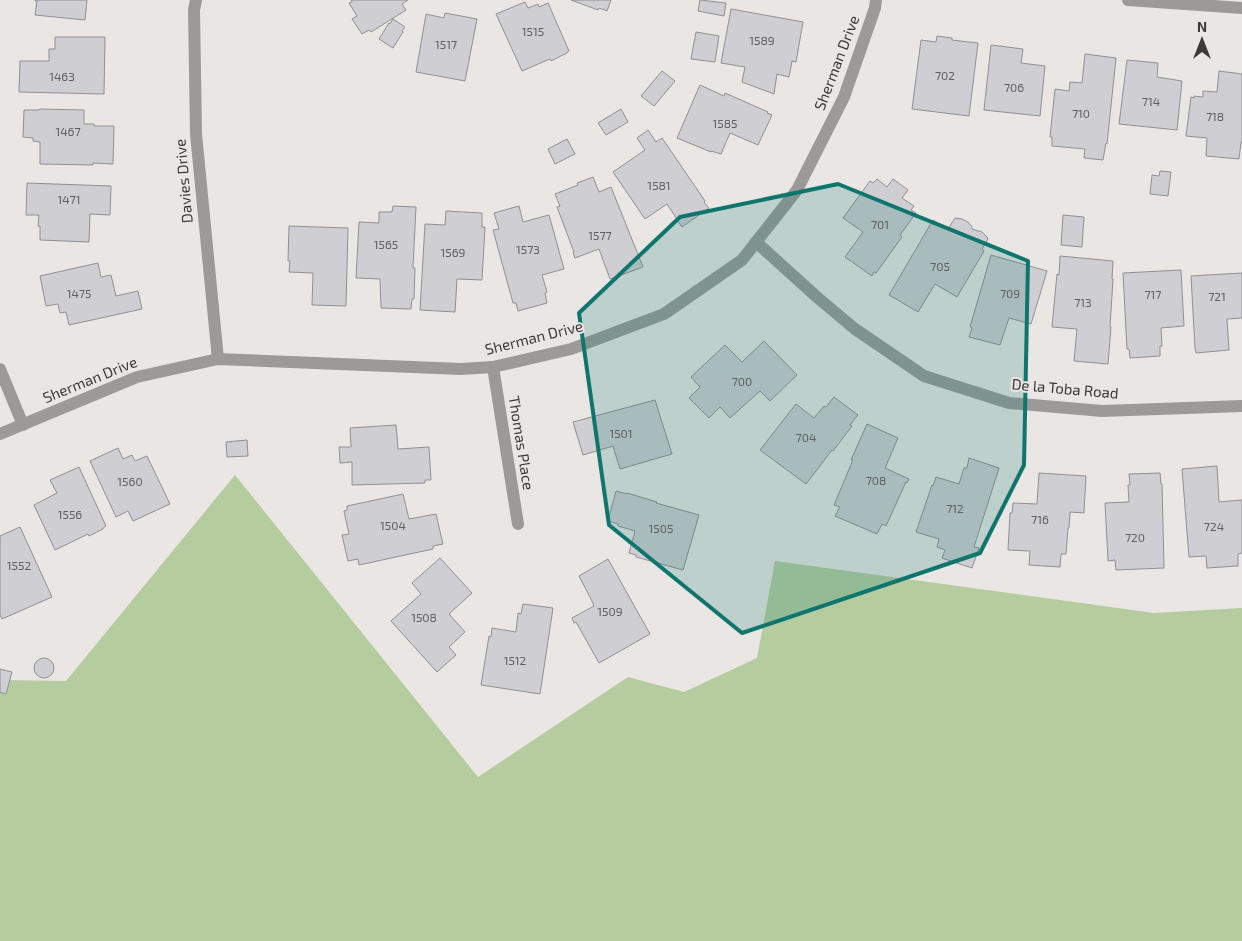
<svg xmlns="http://www.w3.org/2000/svg" width="1242" height="941" viewBox="0 0 1242 941" font-family="'Exo 2',sans-serif">
	<rect width="100%" height="100%" fill="#eae6e4"/>
	<polygon fill="#b5cc9f" points="235,475 478,777 628,677 684,692 757,658 775,561 1154,613 1242,608 1242,941 0,941 0,680 66,681"/>
	<g fill="#cfced2" stroke="#909093">
		<polygon points="35,0 87,0 85,20 35,15 37,1 35,1"/>
		<polygon points="351,0 408,0 402,4 406,10 371,32 369,30 362,34 352,19 357,16 349,3 352,2"/>
		<polygon points="571,0 611,0 607,11 599,8 598,10"/>
		<polygon points="700,0 726,3 724,16 698,11"/>
		<polygon points="525,2 528,8 538,4 539,7 548,3 569,51 567,52 567,53 551,61 550,59 522,71 496,14"/>
		<polygon points="731,9 803,22 796,62 792,61 789,77 777,74 774,94 742,82 745,67 721,63"/>
		<polygon points="445,13 477,19 465,81 416,72 426,14 444,18"/>
		<polygon points="393,19 405,27 402,31 403,32 393,48 379,39 389,23 390,24"/>
		<polygon points="696,32 719,36 715,62 691,59"/>
		<polygon points="937,36 952,38 952,40 978,43 969,116 912,109 921,40 936,42"/>
		<polygon points="55,37 105,37 104,94 19,92 20,61 49,61 49,49 55,49"/>
		<polygon points="991,45 1023,49 1021,63 1045,66 1040,116 984,110"/>
		<polygon points="1085,54 1116,58 1107,144 1106,143 1103,160 1084,158 1085,149 1052,146 1052,137 1050,137 1055,89 1069,91 1070,82 1082,83"/>
		<polygon points="1127,60 1158,63 1157,77 1182,81 1177,130 1119,124"/>
		<polygon points="662,71 675,81 654,106 641,96"/>
		<polygon points="1219,71 1242,74 1242,142 1241,142 1239,159 1206,156 1207,138 1186,136 1191,97 1194,98 1194,96 1203,97 1203,91 1217,92"/>
		<polygon points="700,85 724,96 725,93 768,112 767,113 772,115 758,145 730,133 721,154 711,151 711,152 677,138"/>
		<polygon points="40,109 84,110 84,124 94,124 94,126 114,126 113,164 93,163 93,165 40,164 40,142 33,141 33,138 23,137 24,110 39,110"/>
		<polygon points="621,109 628,122 606,135 598,123"/>
		<polygon points="648,130 656,142 662,138 705,201 704,202 709,208 682,227 667,204 645,219 613,172 645,150 637,138"/>
		<polygon points="567,139 575,154 555,164 548,149"/>
		<polygon points="1160,171 1171,172 1168,196 1150,194 1152,175 1159,176"/>
		<polygon points="593,177 599,192 611,187 643,267 610,279 599,249 575,258 573,252 574,252 557,207 560,206 555,194 578,185 577,183"/>
		<polygon points="877,179 887,187 893,179 908,190 902,198 914,206 911,210 916,213 900,235 902,237 876,273 874,272 872,276 845,257 863,232 843,218 870,181 873,183"/>
		<polygon points="27,183 111,186 110,215 90,214 89,242 40,240 40,226 38,226 39,215 26,215"/>
		<polygon points="393,206 416,207 413,268 415,268 414,299 412,299 411,309 381,308 380,279 356,278 359,222 379,223 379,212 392,212"/>
		<polygon points="519,206 523,222 549,215 564,269 542,275 547,292 545,293 547,303 518,311 516,303 513,303 493,230 499,229 494,213"/>
		<polygon points="446,211 482,213 482,227 485,227 482,280 457,279 455,312 420,310 425,224 445,225"/>
		<polygon points="1063,215 1084,217 1082,247 1061,245"/>
		<polygon points="955,218 962,219 968,222 972,227 972,229 982,232 987,237 988,239 982,249 984,251 957,297 935,284 918,312 889,295 933,220 948,229"/>
		<polygon points="289,226 348,228 346,306 312,305 313,273 289,272 290,261 288,261"/>
		<polygon points="991,255 1047,271 1031,324 1009,318 1000,345 969,337 972,328 970,327"/>
		<polygon points="1060,256 1113,261 1112,279 1113,279 1110,327 1111,327 1108,364 1074,361 1077,329 1052,327 1057,274 1059,275"/>
		<polygon points="98,263 101,277 111,275 116,296 138,291 142,309 69,325 66,312 60,313 58,304 46,306 40,276"/>
		<polygon points="1181,270 1184,326 1161,328 1162,346 1160,346 1160,356 1130,358 1129,349 1127,349 1123,273"/>
		<polygon points="1242,273 1242,318 1227,319 1229,350 1196,353 1195,348 1191,276"/>
		<polygon points="764,341 797,375 770,401 760,391 730,418 720,407 709,418 689,398 700,387 691,377 725,345 742,362"/>
		<polygon points="834,397 858,415 850,425 852,426 833,451 832,450 806,484 760,450 796,404 814,418 824,406 826,407"/>
		<polygon points="655,400 672,454 620,469 613,446 583,455 573,422"/>
		<polygon points="867,424 898,438 885,468 909,479 907,483 906,482 886,526 882,524 877,534 835,516 840,507 834,505 853,460 851,460"/>
		<polygon points="396,425 398,449 429,447 431,480 425,480 425,483 352,485 352,462 340,463 339,447 351,447 350,428"/>
		<polygon points="247,440 248,456 227,457 226,442"/>
		<polygon points="118,448 123,459 132,455 135,461 147,456 170,504 133,521 128,511 116,517 90,461"/>
		<polygon points="969,458 999,468 974,547 979,548 972,568 942,558 945,550 937,547 939,539 916,532 932,485 933,486 936,477 959,484 964,468 967,468"/>
		<polygon points="1217,466 1219,502 1242,500 1242,553 1238,554 1238,566 1207,568 1206,556 1189,557 1182,469"/>
		<polygon points="79,467 106,526 103,528 103,529 89,536 88,534 55,550 34,505 57,493 50,480"/>
		<polygon points="1039,473 1086,476 1084,513 1070,512 1069,528 1068,528 1066,554 1061,554 1060,567 1029,565 1030,551 1008,550 1010,513 1012,513 1013,503 1037,504"/>
		<polygon points="1160,473 1161,484 1162,484 1164,568 1116,570 1115,560 1108,561 1105,503 1129,502 1128,485 1130,485 1129,474"/>
		<polygon points="616,491 627,494 627,493 657,502 656,503 699,515 683,570 636,557 636,555 629,553 635,531 618,526 618,524 608,521"/>
		<polygon points="403,494 409,519 436,514 443,544 433,546 433,549 359,565 358,559 348,561 342,535 349,534 344,511 347,510 347,506"/>
		<polygon points="20,527 52,597 2,619 0,615 0,536"/>
		<polygon points="440,558 472,593 449,614 465,632 449,647 456,655 437,672 391,621 421,594 412,583"/>
		<polygon points="608,559 650,634 599,663 576,622 574,623 572,618 594,606 591,599 579,576"/>
		<polygon points="523,604 553,608 540,694 481,685 489,636 491,637 492,628 516,632 518,613 521,614"/>
		<circle cx="44" cy="668" r="10"/>
		<polygon points="0,669 12,672 6,694 0,692"/>
	</g>
	<g fill="none" stroke-linecap="round" stroke-linejoin="round">
		<g stroke="#9b9a99" stroke-width="12">
			<polyline points="196,0 194,10 196,134 218,359"/>
			<polyline points="1128,0 1242,8"/>
			<polyline points="756,242 818,298 855,329 924,376 1009,403 1102,411 1242,406"/>
			<polyline points="493,367 518,524"/>
			<polyline points="0,369 23,425"/>
			<polyline points="0,434 137,377 218,359 461,369 493,367 571,349 664,314 742,260 797,190 844,97 875,8 876,0"/>
		</g>
	</g>
	<path fill="#0f766e" fill-opacity="0.2" stroke="#0f766e" stroke-width="4" stroke-linejoin="round" d="M838 184 1028 261 1024 465 980 553 742 633 609 525 579 313 680 217Z"/>
	<g text-anchor="middle" stroke-width="4" stroke-linejoin="round" paint-order="stroke">
		<g font-size="12" fill="#605e5f">
			<text x="533" y="36">1515</text>
			<text x="762" y="45">1589</text>
			<text x="446" y="49">1517</text>
			<text x="945" y="80">702</text>
			<text x="62" y="81">1463</text>
			<text x="1014" y="92">706</text>
			<text x="1151" y="106">714</text>
			<text x="1081" y="118">710</text>
			<text x="1215" y="121">718</text>
			<text x="725" y="128">1585</text>
			<text x="68" y="136">1467</text>
			<text x="659" y="190">1581</text>
			<text x="69" y="204">1471</text>
			<text x="880" y="229">701</text>
			<text x="600" y="240">1577</text>
			<text x="386" y="249">1565</text>
			<text x="528" y="254">1573</text>
			<text x="453" y="257">1569</text>
			<text x="940" y="271">705</text>
			<text x="79" y="298">1475</text>
			<text x="1010" y="298">709</text>
			<text x="1153" y="299">717</text>
			<text x="1217" y="301">721</text>
			<text x="1083" y="307">713</text>
			<text x="742" y="386">700</text>
			<text x="621" y="438">1501</text>
			<text x="806" y="442">704</text>
			<text x="876" y="485">708</text>
			<text x="130" y="486">1560</text>
			<text x="955" y="513">712</text>
			<text x="70" y="519">1556</text>
			<text x="1040" y="524">716</text>
			<text x="393" y="530">1504</text>
			<text x="1214" y="531">724</text>
			<text x="661" y="533">1505</text>
			<text x="1135" y="542">720</text>
			<text x="19" y="570">1552</text>
			<text x="610" y="616">1509</text>
			<text x="424" y="622">1508</text>
			<text x="515" y="665">1512</text>
		</g>
		<g font-size="15" fill="#3b3939" stroke="#eae6e4">
			<text transform="translate(837 63) rotate(-69)" y="5">Sherman Drive</text>
			<text transform="translate(184 181) rotate(-95)" y="5">Davies Drive</text>
			<text transform="translate(534 338) rotate(-14)" y="5">Sherman Drive</text>
			<text transform="translate(90 380) rotate(-22)" y="5">Sherman Drive</text>
			<text transform="translate(1065 389) rotate(5)" y="5">De la Toba Road</text>
			<text transform="translate(521 443) rotate(81)" y="5">Thomas Place</text>
		</g>
	</g>
	<g transform="translate(1202 40)" stroke="#eae6e4" stroke-width="4" paint-order="stroke">
	<path d="M0-4L9 19L0 12L-9 19Z" fill="#3b3939"/>
	<text y="-8" font-size="14" font-weight="bold" text-anchor="middle" fill="#3b3939">N</text>
	</g>
</svg>
